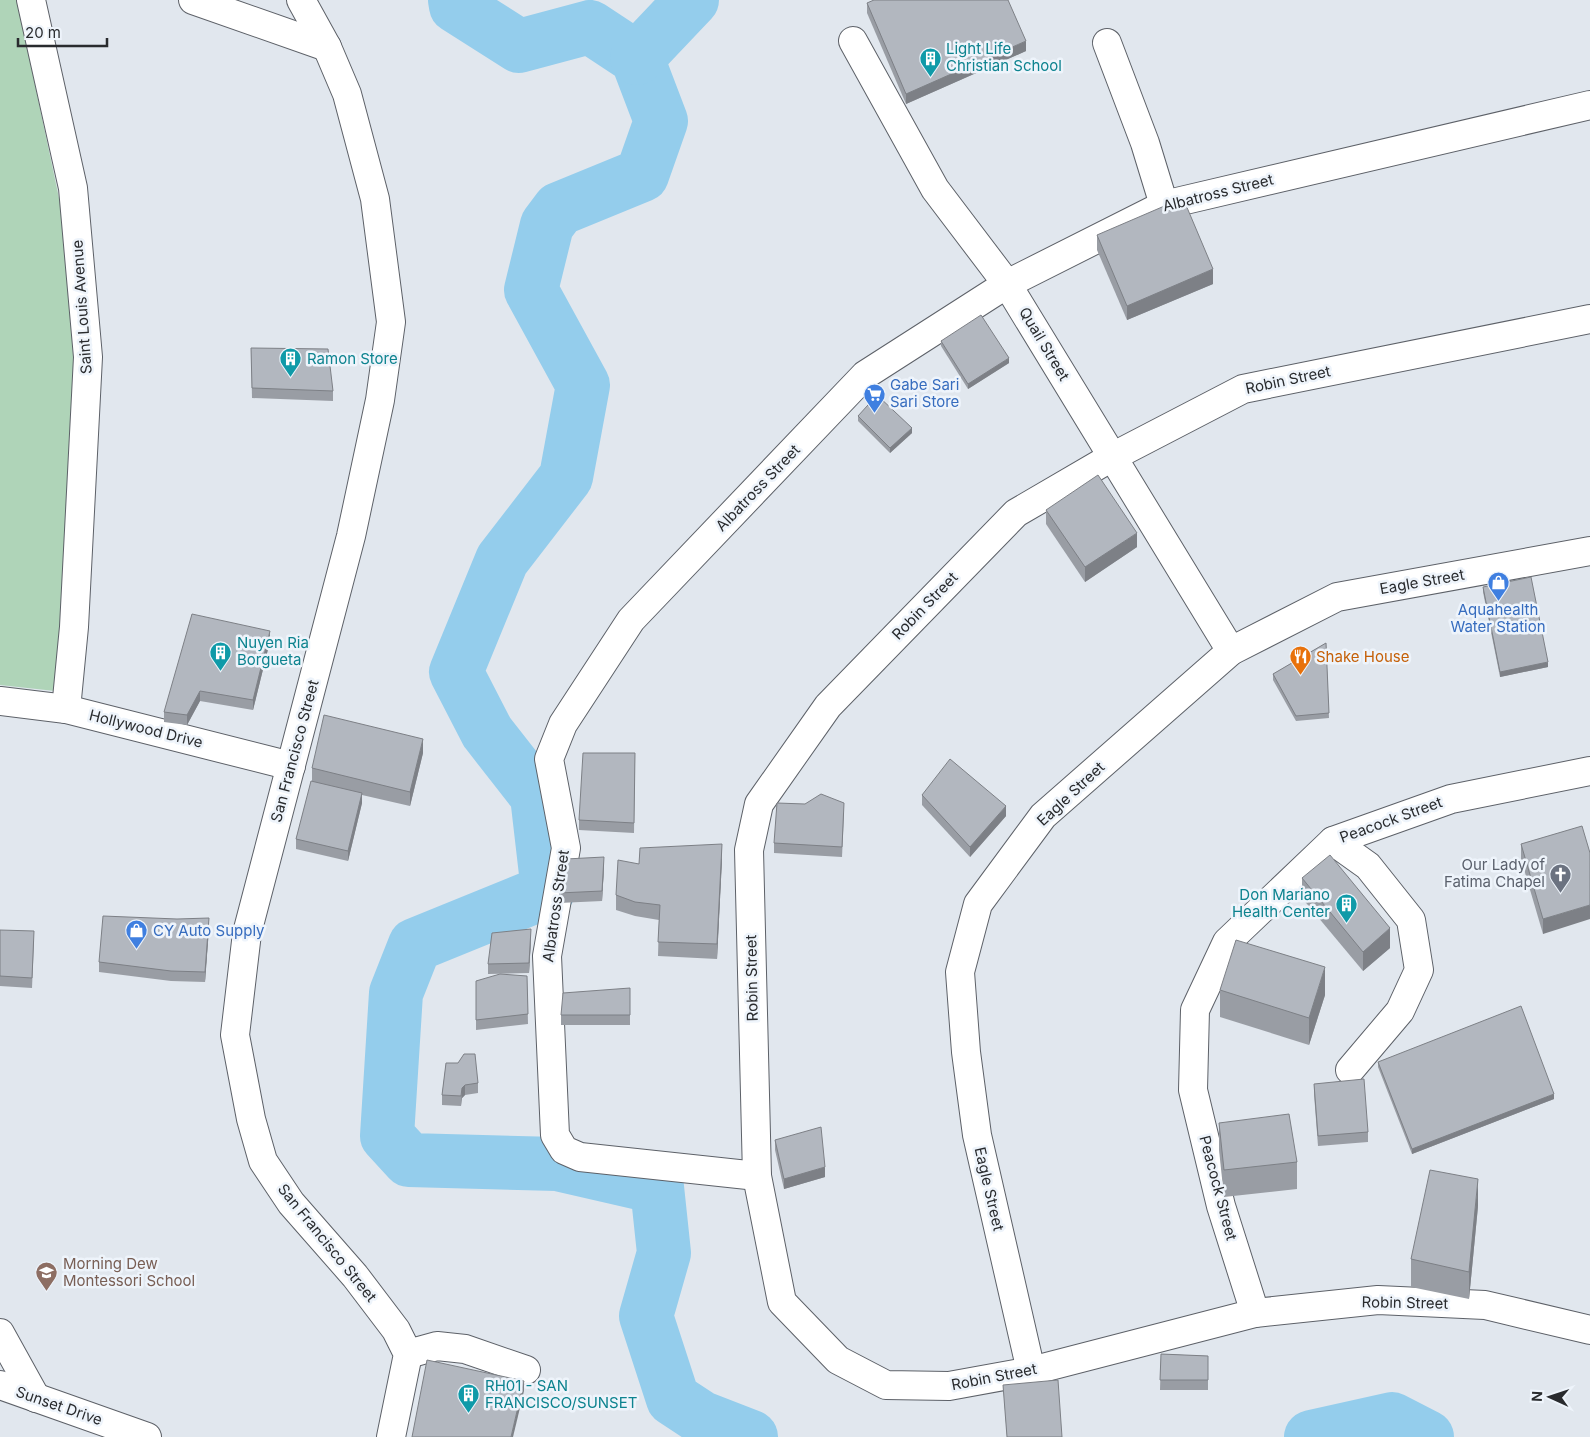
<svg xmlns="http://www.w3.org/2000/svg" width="1590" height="1437" viewBox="0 0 1590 1437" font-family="Inter,sans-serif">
	<rect width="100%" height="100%" fill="#e1e7ee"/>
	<polygon fill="#afd4b8" points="0,0 17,0 66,231 75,389 66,604 55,691 0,685"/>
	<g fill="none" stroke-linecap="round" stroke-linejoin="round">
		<g stroke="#94cdec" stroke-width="54">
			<polyline points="455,0 456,6 519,46 590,27 637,58 661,121 642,175 559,209 547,225 531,290 583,385 566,477 502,560 456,672 487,732 537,796 548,891 415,945 396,993 387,1136 409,1160 557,1164 657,1187 664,1253 646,1316 673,1399 702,1418 751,1437"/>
			<polyline points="637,58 692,0"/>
			<polyline points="1311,1437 1392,1419 1427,1437"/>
		</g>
		<defs>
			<g id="minor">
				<polyline points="31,0 73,188 88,357 74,627 66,709"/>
				<polyline points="193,0 327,47"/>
				<polyline points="301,0 327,47 347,94 375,199 391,322 380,400 351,536 247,933 235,1035 251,1119 263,1161 291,1203 355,1276 396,1330 408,1354 391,1437"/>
				<polyline points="853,41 935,189 1007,284 1231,651"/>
				<polyline points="1107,43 1145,143 1164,205"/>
				<polyline points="1590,319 1243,389 1112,457 1016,513 828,706 759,804 749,850 757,1176 782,1302 838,1360 886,1385 949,1386 1031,1371 1255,1313 1378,1300 1485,1305 1590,1330"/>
				<polyline points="0,701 66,709 291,766"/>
				<polyline points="1333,841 1368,866 1411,920 1419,970 1400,1011 1350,1070"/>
				<polyline points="757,1176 580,1157 564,1150 555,1135 547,956 566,848 549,759 563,724 631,620 865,375 1007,284 1164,205 1590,105"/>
				<polyline points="1255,1313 1221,1206 1193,1090 1195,1010 1227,942 1333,841 1451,799 1590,771"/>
				<polyline points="0,1333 36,1398"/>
				<polyline points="408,1354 437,1346 465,1349 526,1370"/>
				<polyline points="1031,1371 977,1135 966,1052 960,972 978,904 1043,816 1231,651 1337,597 1590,551"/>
				<polyline points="0,1385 147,1437"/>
			</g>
		</defs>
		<use href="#minor" stroke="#5d6168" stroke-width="30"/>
		<use href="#minor" stroke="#fff" stroke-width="28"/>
	</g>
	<g fill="#999da4">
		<polygon points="867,3 1026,51 906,104 867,13"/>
		<polygon points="1097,235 1213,284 1127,320 1097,250"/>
		<polygon points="941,341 1009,363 968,389 941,346"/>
		<polygon points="251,348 333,391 333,401 252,398"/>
		<polygon points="858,416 912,433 890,453 858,421"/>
		<polygon points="1046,510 1137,547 1085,582 1046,524"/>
		<polygon points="1483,587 1548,667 1500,677 1483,592"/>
		<polygon points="270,641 253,710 200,701 187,725 164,722 164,712"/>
		<polygon points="1326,643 1329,718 1296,721 1273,680 1273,674"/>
		<polygon points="423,753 410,806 362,795 362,803 348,861 296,849 296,839 312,781 312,768"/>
		<polygon points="635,753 634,833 579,830 579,820"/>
		<polygon points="922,795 1006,816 970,857 922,805"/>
		<polygon points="844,813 842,857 774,853 774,843"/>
		<polygon points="1521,844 1590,853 1543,934 1521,859"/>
		<polygon points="722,859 717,959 658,956 659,920 635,916 616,910 616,895 639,864"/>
		<polygon points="604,867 602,901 559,903 559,893"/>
		<polygon points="1302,878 1390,948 1363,971 1302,898"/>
		<polygon points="209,928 205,982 171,981 99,972 99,962"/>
		<polygon points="0,930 34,941 32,988 0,986"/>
		<polygon points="531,939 529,973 488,974 488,964"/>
		<polygon points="527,976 528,1024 476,1030 476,981"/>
		<polygon points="630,988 630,1025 561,1025 561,1015"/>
		<polygon points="1220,990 1325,995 1309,1045 1220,1017"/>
		<polygon points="1378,1062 1554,1099 1412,1154 1378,1067"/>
		<polygon points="446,1063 478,1083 478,1093 465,1095 462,1098 461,1106 442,1105 442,1095"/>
		<polygon points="1314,1084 1368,1132 1368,1142 1318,1146 1314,1094"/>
		<polygon points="1219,1123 1297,1162 1297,1189 1224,1197 1219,1150"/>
		<polygon points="775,1140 825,1177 784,1189 775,1150"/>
		<polygon points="1478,1206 1469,1299 1411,1287 1411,1259"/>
		<polygon points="1161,1354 1208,1356 1208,1390 1160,1390"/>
		<polygon points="1003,1385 1062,1437 1007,1437"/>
	</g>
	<g fill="#7d8086">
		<polygon points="1026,41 1026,51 906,104 906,94"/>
		<polygon points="1213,269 1213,284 1127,320 1127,306"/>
		<polygon points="1009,358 1009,363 968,389 968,384"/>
		<polygon points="912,428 912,433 890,453 890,448"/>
		<polygon points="1137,533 1137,547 1085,582 1085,567"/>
		<polygon points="270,631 270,641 253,710 253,700"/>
		<polygon points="1548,662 1548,667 1500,677 1500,672"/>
		<polygon points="200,691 200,701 187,725 187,715"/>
		<polygon points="423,739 423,753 410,806 410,792"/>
		<polygon points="362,793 362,803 348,861 348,851"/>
		<polygon points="1006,806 1006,816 970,857 970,847"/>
		<polygon points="722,844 722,859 717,959 717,944"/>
		<polygon points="604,857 604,867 602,901 602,891"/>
		<polygon points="1590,905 1590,919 1543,934 1543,919"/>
		<polygon points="209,918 209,928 205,982 205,972"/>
		<polygon points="1390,928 1390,948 1363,971 1363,952"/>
		<polygon points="531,929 531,939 529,973 529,963"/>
		<polygon points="1325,967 1325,995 1309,1045 1309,1018"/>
		<polygon points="465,1085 465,1095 462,1098 461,1106 462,1088"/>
		<polygon points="1554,1094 1554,1099 1412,1154 1412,1149"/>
		<polygon points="825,1167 825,1177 784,1189 784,1179"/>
		<polygon points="1478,1179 1478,1206 1469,1299 1469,1272"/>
		<polygon points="524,1381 524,1391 513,1437 511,1437"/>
	</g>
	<g fill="#b2b7bf" stroke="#7d8086">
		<polygon points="874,0 1008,0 1026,41 906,94 867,3"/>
		<polygon points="1183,198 1213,269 1127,306 1097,235"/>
		<polygon points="981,315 1009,358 968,384 941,341"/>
		<polygon points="251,348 328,349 333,391 252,388"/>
		<polygon points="877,395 912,428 890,448 858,416"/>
		<polygon points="1098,475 1137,533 1085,567 1046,510"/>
		<polygon points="1531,577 1548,662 1500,672 1483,587"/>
		<polygon points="192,614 270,631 253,700 200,691 187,715 164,712"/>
		<polygon points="1326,643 1329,713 1296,716 1273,674"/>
		<polygon points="324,715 423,739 410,792 312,768"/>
		<polygon points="583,753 635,753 634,823 579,820"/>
		<polygon points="950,759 1006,806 970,847 922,795"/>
		<polygon points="311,781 362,793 348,851 296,839"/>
		<polygon points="821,794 844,803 842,847 774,843 777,803 805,804"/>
		<polygon points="1582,826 1590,853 1590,905 1543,919 1521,844"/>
		<polygon points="722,844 717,944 658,942 660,905 635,902 616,895 618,860 639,864 640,848"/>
		<polygon points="1330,855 1390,928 1363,952 1302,878"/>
		<polygon points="604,857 602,891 559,893 566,859"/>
		<polygon points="103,916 177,919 209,918 205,972 171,971 99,962"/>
		<polygon points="531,929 529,963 488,964 492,933"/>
		<polygon points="0,930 34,931 32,978 0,976"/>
		<polygon points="1236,940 1325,967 1309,1018 1220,990"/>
		<polygon points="500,974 527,976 528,1014 476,1020 476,981"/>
		<polygon points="630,988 630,1015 561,1015 563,993"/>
		<polygon points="1521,1006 1554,1094 1412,1149 1378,1062"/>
		<polygon points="464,1054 475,1054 478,1083 465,1085 462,1088 461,1096 442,1095 446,1063 458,1063"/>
		<polygon points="1364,1079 1368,1132 1318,1136 1314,1084"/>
		<polygon points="1289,1114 1297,1162 1224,1170 1219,1123"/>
		<polygon points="821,1127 825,1167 784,1179 775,1140"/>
		<polygon points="1430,1170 1478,1179 1469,1272 1411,1259"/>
		<polygon points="1161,1354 1208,1356 1208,1380 1160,1380"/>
		<polygon points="427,1360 524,1381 511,1437 412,1437"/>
		<polygon points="1058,1380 1062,1437 1007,1437 1003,1385"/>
	</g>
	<defs>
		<symbol id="building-pin" viewBox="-11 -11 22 30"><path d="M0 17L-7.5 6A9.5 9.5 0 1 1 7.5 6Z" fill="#0f9aa8" stroke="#eef4fb"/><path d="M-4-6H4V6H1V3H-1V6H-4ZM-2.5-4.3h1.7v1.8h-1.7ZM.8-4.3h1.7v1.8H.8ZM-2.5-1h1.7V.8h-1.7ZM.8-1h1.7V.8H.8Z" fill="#fff"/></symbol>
		<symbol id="supermarket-pin" viewBox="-11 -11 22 30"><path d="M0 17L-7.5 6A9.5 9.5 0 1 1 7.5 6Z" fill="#3f7fe0" stroke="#eef4fb"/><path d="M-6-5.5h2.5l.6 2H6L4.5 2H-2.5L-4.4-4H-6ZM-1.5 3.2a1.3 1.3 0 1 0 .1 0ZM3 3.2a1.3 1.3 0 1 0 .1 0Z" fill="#fff"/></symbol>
		<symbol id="shop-pin" viewBox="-11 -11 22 30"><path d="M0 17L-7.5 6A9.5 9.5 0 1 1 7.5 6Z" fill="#3f7fe0" stroke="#eef4fb"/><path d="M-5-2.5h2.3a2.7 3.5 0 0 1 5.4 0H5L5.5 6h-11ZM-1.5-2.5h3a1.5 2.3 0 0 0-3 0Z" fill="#fff"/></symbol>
		<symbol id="restaurant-pin" viewBox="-11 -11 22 30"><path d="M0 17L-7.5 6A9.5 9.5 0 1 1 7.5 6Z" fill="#e8710a" stroke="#eef4fb"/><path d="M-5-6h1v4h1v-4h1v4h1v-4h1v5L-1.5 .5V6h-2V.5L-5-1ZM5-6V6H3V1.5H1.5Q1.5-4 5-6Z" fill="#fff"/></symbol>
		<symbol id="church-pin" viewBox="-11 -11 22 30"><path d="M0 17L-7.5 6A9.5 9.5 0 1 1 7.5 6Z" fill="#6b7280" stroke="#eef4fb"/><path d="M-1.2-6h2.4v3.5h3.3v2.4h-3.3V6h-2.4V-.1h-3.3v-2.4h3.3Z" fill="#fff"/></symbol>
		<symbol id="school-pin" viewBox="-11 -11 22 30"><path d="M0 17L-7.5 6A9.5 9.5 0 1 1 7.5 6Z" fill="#8d6e63" stroke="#eef4fb"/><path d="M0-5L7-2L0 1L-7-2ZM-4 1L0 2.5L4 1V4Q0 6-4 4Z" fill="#fff"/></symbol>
	</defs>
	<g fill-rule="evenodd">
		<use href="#building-pin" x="918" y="46" width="25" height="34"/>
		<use href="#building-pin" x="278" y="346" width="25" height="34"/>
		<use href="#supermarket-pin" x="862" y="382" width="25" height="34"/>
		<use href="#shop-pin" x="1486" y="570" width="25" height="34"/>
		<use href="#building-pin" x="208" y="640" width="25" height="34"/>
		<use href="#restaurant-pin" x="1288" y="644" width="25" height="34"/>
		<use href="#church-pin" x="1548" y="862" width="25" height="34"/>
		<use href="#building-pin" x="1334" y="892" width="25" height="34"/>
		<use href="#shop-pin" x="124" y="918" width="25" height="34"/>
		<use href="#school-pin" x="34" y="1260" width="25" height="34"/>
		<use href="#building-pin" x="456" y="1382" width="25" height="34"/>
	</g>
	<g text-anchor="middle" stroke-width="5" stroke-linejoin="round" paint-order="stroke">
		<g font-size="15" fill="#0d838f" stroke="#eef4fb" text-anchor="start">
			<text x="946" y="54">Light Life<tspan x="946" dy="17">Christian School</tspan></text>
			<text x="307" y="364">Ramon Store</text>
			<text x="237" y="648">Nuyen Ria<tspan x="237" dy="17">Borgueta</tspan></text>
			<text x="1330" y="900" text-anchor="end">Don Mariano<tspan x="1330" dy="17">Health Center</tspan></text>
			<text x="485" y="1391">RH01 - SAN<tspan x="485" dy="17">FRANCISCO/SUNSET</tspan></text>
		</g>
		<g font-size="15" fill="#292b2e" stroke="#eef4fb">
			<text transform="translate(1218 193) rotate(-14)" y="5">Albatross Street</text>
			<text transform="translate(82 307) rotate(-94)" y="5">Saint Louis Avenue</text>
			<text transform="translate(1044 344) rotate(59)" y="5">Quail Street</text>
			<text transform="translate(1288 380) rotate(-12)" y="5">Robin Street</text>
			<text transform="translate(758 488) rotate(-46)" y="5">Albatross Street</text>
			<text transform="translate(1422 582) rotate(-10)" y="5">Eagle Street</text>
			<text transform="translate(925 606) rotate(-46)" y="5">Robin Street</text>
			<text transform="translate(146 729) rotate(14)" y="5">Hollywood Drive</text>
			<text transform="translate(295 751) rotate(-75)" y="5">San Francisco Street</text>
			<text transform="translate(1071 794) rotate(-43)" y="5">Eagle Street</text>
			<text transform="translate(1391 820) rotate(-20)" y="5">Peacock Street</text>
			<text transform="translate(556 906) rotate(-82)" y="5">Albatross Street</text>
			<text transform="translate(752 978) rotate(-91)" y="5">Robin Street</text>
			<text transform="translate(1218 1188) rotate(75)" y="5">Peacock Street</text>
			<text transform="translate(989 1189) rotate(77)" y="5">Eagle Street</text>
			<text transform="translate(327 1243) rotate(51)" y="5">San Francisco Street</text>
			<text transform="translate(1405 1303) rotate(1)" y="5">Robin Street</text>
			<text transform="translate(994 1377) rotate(-11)" y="5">Robin Street</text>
			<text transform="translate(59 1406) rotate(19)" y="5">Sunset Drive</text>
		</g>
		<g font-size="15" fill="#366cbe" stroke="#eef4fb" text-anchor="start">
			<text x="890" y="390">Gabe Sari<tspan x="890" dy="17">Sari Store</tspan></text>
			<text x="1498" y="615" text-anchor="middle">Aquahealth<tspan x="1498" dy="17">Water Station</tspan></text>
			<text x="153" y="936">CY Auto Supply</text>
		</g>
		<g font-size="15" fill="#c56008" stroke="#eef4fb" text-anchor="start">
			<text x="1316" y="662">Shake House</text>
		</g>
		<g font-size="15" fill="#5b616d" stroke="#eef4fb" text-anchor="end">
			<text x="1545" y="870">Our Lady of<tspan x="1545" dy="17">Fatima Chapel</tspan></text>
		</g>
		<g font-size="15" fill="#785e54" stroke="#eef4fb" text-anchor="start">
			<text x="63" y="1269">Morning Dew<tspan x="63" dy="17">Montessori School</tspan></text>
		</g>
	</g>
	<g transform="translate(1550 1397) rotate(273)" stroke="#eef4fb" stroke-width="4" paint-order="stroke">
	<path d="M0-4L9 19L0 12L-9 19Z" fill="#292b2e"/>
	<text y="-8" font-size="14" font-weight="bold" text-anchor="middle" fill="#292b2e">N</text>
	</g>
	<path d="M18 38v8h89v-8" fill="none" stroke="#292b2e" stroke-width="2.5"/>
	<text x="25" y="38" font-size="15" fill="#292b2e" stroke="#eef4fb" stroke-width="4" paint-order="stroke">20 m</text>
</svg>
